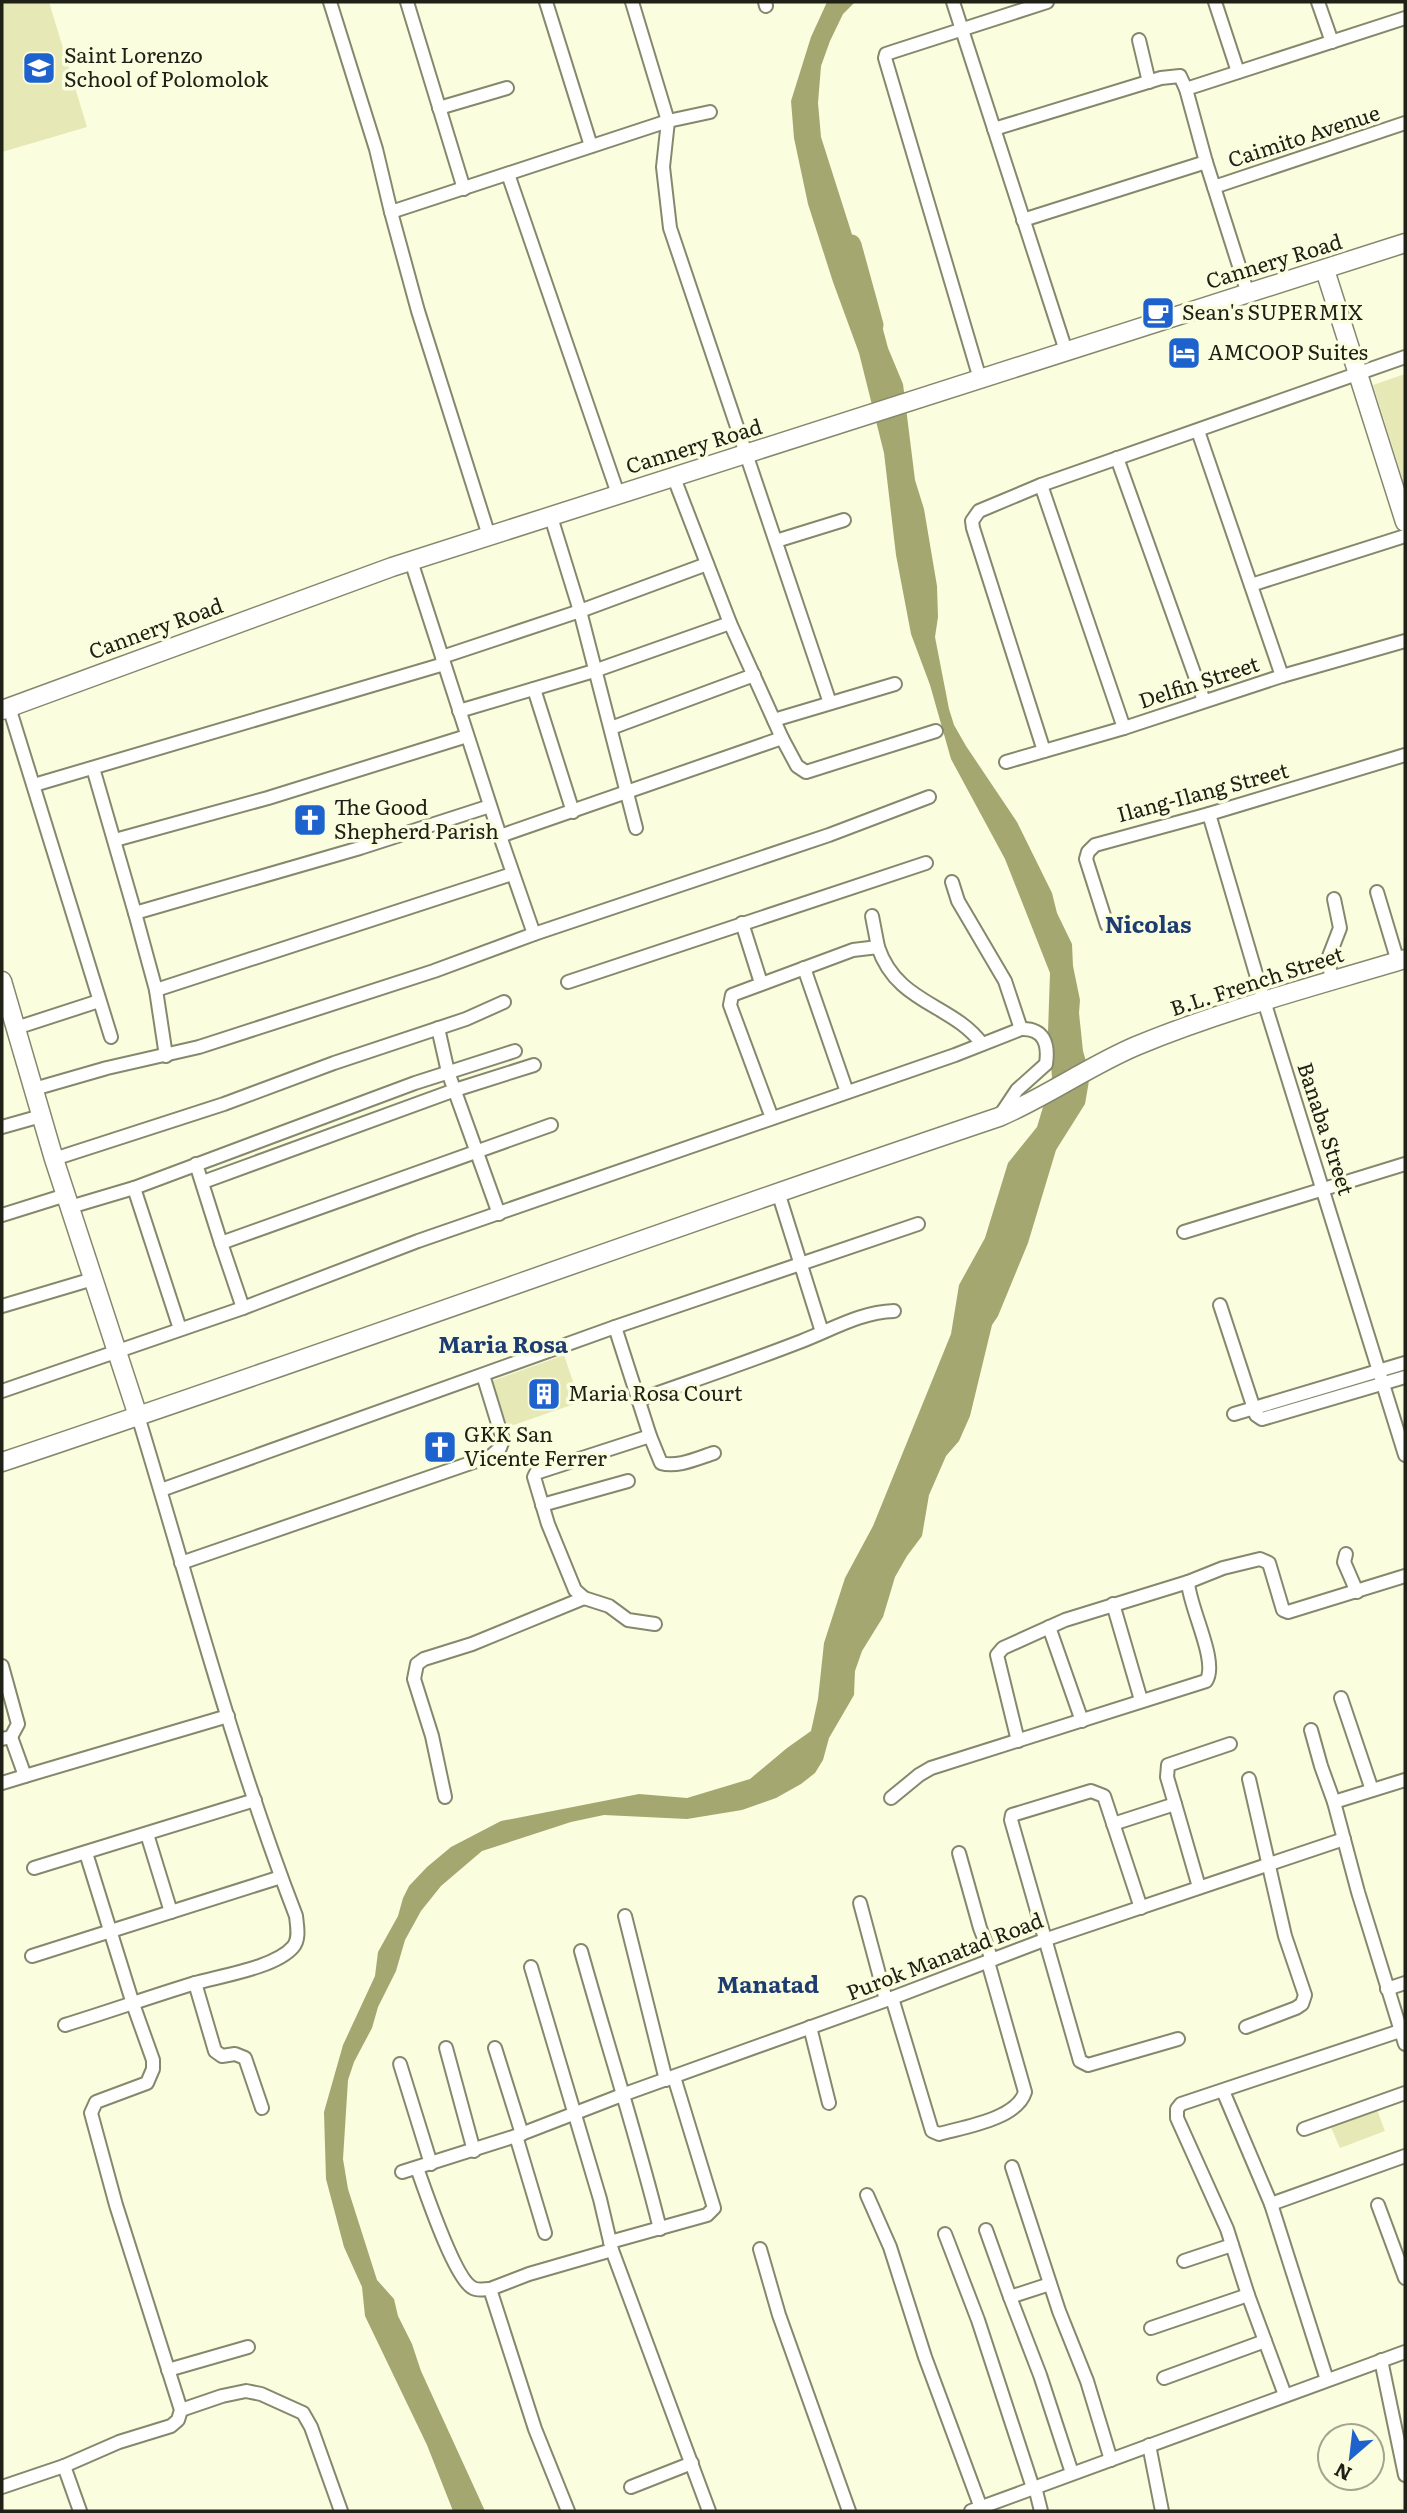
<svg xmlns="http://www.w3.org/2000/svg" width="1407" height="2513" viewBox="0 0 1407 2513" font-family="Literata,serif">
	<rect width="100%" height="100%" fill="#fbfddf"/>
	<g fill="#e6e9b5">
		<polygon points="2,2 49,2 87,127 2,152"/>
		<polygon points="1405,374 1405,486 1373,385"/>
		<polygon points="564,1355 580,1402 508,1427 492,1381"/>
		<polygon points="1376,2107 1385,2131 1340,2148 1330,2125"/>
	</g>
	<polygon fill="#a5a771" points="827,2 855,2 843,14 830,41 821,66 818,103 821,137 856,247 859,273 867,299 880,318 888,348 903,384 915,480 924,509 937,586 938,617 935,637 949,709 954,725 966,746 1017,822 1052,893 1057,913 1072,944 1073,966 1080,1000 1079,1013 1083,1051 1090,1075 1085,1104 1056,1150 1028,1243 998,1316 992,1325 970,1416 959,1441 946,1456 929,1495 922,1536 907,1556 895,1577 883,1617 862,1651 855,1671 854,1695 829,1738 823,1760 815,1773 801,1784 776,1798 742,1810 687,1819 604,1815 571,1822 482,1851 441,1886 421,1911 405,1940 396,1971 378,2007 372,2028 354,2062 348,2080 343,2159 348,2189 377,2280 394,2299 398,2316 412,2344 421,2371 485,2511 453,2511 427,2445 365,2316 362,2287 344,2247 326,2179 324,2112 343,2045 375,1976 378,1952 398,1916 403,1898 409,1886 427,1867 451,1847 501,1821 639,1794 687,1798 750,1779 787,1748 811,1731 818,1699 824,1643 845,1578 873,1526 951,1334 959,1285 985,1238 1008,1163 1037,1127 1052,1077 1048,1032 1050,973 1005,859 951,759 930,685 911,634 896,555 884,453 859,353 833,282 808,204 794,138 791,101 811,37"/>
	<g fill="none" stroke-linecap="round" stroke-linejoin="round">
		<polyline stroke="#a5a771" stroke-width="21" points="851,245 873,325"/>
		<defs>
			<g id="street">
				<polyline points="330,2 376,149 391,212"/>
				<polyline points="407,2 464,189"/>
				<polyline points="546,2 591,146"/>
				<polyline points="632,2 668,121 663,167 670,228 830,703"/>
				<polyline points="765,2 766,6"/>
				<polyline points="953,2 1066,351"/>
				<polyline points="1215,2 1238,72"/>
				<polyline points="1318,2 1332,42"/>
				<polyline points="1139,40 1149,82"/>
				<polyline points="1186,89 1405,18"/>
				<polyline points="439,108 507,88"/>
				<polyline points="994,129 1161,78 1180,76 1186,89 1206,162 1248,294"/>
				<polyline points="508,174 618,494"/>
				<polyline points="1214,187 1405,123"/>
				<polyline points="1023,220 1206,162"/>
				<polyline points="980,379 885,58 886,54 895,51 1047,2"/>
				<polyline points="1198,431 1282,676"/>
				<polyline points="1117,458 1204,701"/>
				<polyline points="1041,485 1124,728"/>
				<polyline points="551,517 580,611 636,828"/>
				<polyline points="489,536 418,311 391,212 668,121 710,112"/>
				<polyline points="776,541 844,520"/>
				<polyline points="411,561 500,836 534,934"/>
				<polyline points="1251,585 1405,536"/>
				<polyline points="442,657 580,611 707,564"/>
				<polyline points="534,689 573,812"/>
				<polyline points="9,707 111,1037"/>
				<polyline points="459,711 594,671 730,623"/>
				<polyline points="774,720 895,684"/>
				<polyline points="611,728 754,675"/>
				<polyline points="782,738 797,766 806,772 936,731"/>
				<polyline points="1044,751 973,528 972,521 979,511 1041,485 1405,357"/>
				<polyline points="1006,762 1124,728 1282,676 1405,641"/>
				<polyline points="93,768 135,913"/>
				<polyline points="34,785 444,664"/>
				<polyline points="1209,814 1264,1001 1405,1455"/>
				<polyline points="500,836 782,738 730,623 674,478"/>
				<polyline points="115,840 268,798 467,736"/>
				<polyline points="952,882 958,901 1005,981 1021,1029"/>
				<polyline points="1377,892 1398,962"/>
				<polyline points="872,916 878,947"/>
				<polyline points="742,923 761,983"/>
				<polyline points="1107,925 1086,859 1088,852 1095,845 1209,814 1405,755"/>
				<polyline points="804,968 847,1092"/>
				<polyline points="1332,981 1328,959 1340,928 1334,899"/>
				<polyline points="568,982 926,863"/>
				<polyline points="156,990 512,874"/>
				<polyline points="16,1028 99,1001"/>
				<polyline points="438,1028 448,1072 499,1214"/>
				<polyline points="166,1056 156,990 135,913 360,848 490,806"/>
				<polyline points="34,1089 107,1068 199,1047 434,971 534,934 829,835 929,797"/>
				<path d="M772 1118 730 1005 732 995 853 950 878 947C897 1004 953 1004 982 1044"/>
				<polyline points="2,1127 41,1116"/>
				<polyline points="54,1159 224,1104 334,1063 466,1019 504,1002"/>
				<polyline points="196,1164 221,1243"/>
				<polyline points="203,1182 455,1090 534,1065"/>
				<polyline points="134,1188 180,1329"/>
				<polyline points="778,1192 822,1332"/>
				<polyline points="70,1207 134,1188 415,1083 515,1051"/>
				<polyline points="2,1215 66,1195"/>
				<polyline points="1184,1232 1405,1164"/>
				<polyline points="1220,1305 1256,1415 1262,1419 1405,1377"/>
				<polyline points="2,1306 93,1279"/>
				<polyline points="243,1308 221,1243 551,1125"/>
				<path d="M615 1327 650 1436 661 1463C677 1468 698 1458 714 1453"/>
				<path d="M2 1391 243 1308 418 1241 955 1055 1021 1029C1044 1028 1049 1044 1046 1064L1017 1090 999 1117"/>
				<path d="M638 1400C693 1381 748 1362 802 1341 833 1329 861 1312 894 1311"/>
				<polyline points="1234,1414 1405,1363"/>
				<polyline points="650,1436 536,1473 534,1477 548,1524 575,1590 584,1598 609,1606 628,1620 655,1624"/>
				<polyline points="161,1490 615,1327 918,1224"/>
				<polyline points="542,1505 628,1481"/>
				<polyline points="1346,1554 1344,1562 1357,1592"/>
				<polyline points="181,1563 491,1456 500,1448 503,1440 483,1375"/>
				<polyline points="1113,1604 1141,1700"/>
				<polyline points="1049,1627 1082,1721"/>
				<polyline points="2,1666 18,1724 11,1737 2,1739"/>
				<polyline points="1341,1698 1372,1790"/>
				<polyline points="1311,1730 1321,1766 1334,1802 1358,1892 1405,2044"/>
				<polyline points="11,1737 25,1776 228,1716"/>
				<polyline points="1018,1741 997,1655 1003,1648 1065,1620 1188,1582 1223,1568 1260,1559 1269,1563 1283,1610 1288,1612 1405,1576"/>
				<polyline points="2,1783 25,1776"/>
				<polyline points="445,1797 432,1736 414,1679 417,1664 424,1659 472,1644 584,1598"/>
				<path d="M891 1798 919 1775 931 1768 1206 1681C1219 1662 1189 1607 1188 1582"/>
				<polyline points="1334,1802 1405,1780"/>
				<polyline points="1175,1804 1167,1777 1168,1765 1230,1744"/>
				<polyline points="1113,1824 1175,1804 1199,1887"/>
				<polyline points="147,1834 171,1912"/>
				<polyline points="959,1853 980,1928 992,1960"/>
				<polyline points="34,1868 255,1800"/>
				<polyline points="860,1903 886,2000"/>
				<polyline points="1141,1908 1104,1796 1091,1791 1012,1815 1011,1820 1080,2061 1088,2065 1178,2039"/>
				<polyline points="625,1916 666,2080"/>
				<path d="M581 1951C607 2044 637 2136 660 2229"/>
				<polyline points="32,1956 281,1877"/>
				<polyline points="531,1967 600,2199 612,2250 709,2511"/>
				<polyline points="195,1983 215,2051 222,2056 235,2054 245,2058 262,2108"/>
				<polyline points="1387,1989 1405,1983"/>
				<path d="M892 1998 932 2131 939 2134C964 2127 1017 2119 1025 2092L988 1962"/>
				<path d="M65 2025C107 2012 150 1997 192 1984 219 1976 275 1968 293 1947 300 1939 297 1926 296 1916 233 1753 189 1583 138 1416"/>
				<polyline points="810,2027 829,2103"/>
				<polyline points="1246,2027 1296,2008 1302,2004 1305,1995 1285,1936 1249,1779"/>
				<polyline points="446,2048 474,2151"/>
				<polyline points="495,2048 522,2134"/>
				<polyline points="400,2064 431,2164"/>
				<polyline points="1223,2091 1271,2204 1405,2156"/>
				<polyline points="1304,2129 1405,2093"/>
				<polyline points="516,2136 545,2233"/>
				<polyline points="1012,2167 1059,2311 1087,2381 1111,2460"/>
				<path d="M417 2168C425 2190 455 2280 473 2288 478 2291 484 2289 490 2289L535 2429 568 2511"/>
				<polyline points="402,2172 516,2136 622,2095 892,1998 1044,1940 1344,1839"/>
				<polyline points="867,2195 890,2247 925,2357 981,2508"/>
				<polyline points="1271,2204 1327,2380"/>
				<polyline points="1378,2205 1405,2278"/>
				<polyline points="986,2230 1010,2297"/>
				<polyline points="945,2234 978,2320 1033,2488"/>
				<polyline points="610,2242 707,2215 714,2208 674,2077"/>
				<polyline points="760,2249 779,2315 849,2511"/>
				<polyline points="1184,2261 1232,2245"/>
				<polyline points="1050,2284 1010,2297 1040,2375 1072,2473"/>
				<polyline points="490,2289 529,2274 612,2250"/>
				<polyline points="1151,2328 1248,2295"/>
				<polyline points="1381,2360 1405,2475"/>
				<polyline points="168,2370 248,2347"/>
				<polyline points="1164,2378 1265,2341"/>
				<polyline points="1285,2395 1248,2295 1227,2229 1177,2118 1177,2109 1181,2104 1400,2031"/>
				<polyline points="181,2410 222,2396 246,2391 261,2394 303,2413 311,2427 341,2511"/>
				<polyline points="1149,2445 1162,2511"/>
				<polyline points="64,2466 80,2511"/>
				<polyline points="2,2487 64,2466 119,2442 171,2426 178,2420 181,2410 116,2205 91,2113 96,2102 147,2083 153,2069 153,2060 133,2004 86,1853"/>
				<polyline points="631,2487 692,2463"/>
				<polyline points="1035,2487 1041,2511"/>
				<polyline points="971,2511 1405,2352"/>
			</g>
			<g id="secondary">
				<polyline points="1325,270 1405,522"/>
				<polyline points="2,710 392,567 1405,243"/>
				<polyline points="2,981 54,1159 138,1416"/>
				<path d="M2 1462C335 1351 666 1229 999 1117 1046 1097 1089 1066 1136 1046 1223 1010 1315 986 1405 959"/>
			</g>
		</defs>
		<use href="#street" stroke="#86886d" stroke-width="16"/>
		<use href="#secondary" stroke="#86886d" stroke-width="21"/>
		<use href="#street" stroke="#fff" stroke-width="12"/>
		<use href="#secondary" stroke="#fff" stroke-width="18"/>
	</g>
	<defs>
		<symbol id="school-square" viewBox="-11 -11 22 22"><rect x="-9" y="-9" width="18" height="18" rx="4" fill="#1e62cd" stroke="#fbfddf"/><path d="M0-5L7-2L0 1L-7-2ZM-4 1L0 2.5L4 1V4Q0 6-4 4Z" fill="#fff"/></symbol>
		<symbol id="cafe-square" viewBox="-11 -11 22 22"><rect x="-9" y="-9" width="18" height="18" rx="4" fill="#1e62cd" stroke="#fbfddf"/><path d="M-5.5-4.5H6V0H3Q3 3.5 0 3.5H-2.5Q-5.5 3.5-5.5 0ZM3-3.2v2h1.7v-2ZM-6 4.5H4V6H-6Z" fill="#fff"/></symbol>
		<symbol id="hotel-square" viewBox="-11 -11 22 22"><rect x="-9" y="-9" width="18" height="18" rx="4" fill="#1e62cd" stroke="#fbfddf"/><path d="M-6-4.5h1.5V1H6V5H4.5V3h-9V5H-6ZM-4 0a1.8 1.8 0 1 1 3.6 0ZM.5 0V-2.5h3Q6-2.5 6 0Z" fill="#fff"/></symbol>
		<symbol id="church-square" viewBox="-11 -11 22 22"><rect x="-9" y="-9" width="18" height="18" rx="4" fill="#1e62cd" stroke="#fbfddf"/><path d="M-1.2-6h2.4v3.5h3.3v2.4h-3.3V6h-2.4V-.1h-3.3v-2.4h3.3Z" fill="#fff"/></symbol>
		<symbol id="building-square" viewBox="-11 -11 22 22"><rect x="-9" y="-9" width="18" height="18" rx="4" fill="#1e62cd" stroke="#fbfddf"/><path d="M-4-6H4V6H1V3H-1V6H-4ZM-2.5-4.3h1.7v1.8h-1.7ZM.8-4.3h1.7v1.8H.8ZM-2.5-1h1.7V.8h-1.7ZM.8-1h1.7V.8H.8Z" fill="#fff"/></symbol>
	</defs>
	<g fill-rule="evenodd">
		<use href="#school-square" x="20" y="49" width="38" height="38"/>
		<use href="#cafe-square" x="1139" y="294" width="38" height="38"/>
		<use href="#hotel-square" x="1165" y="334" width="38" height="38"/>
		<use href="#church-square" x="291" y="801" width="38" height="38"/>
		<use href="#building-square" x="525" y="1375" width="38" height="38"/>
		<use href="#church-square" x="421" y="1428" width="38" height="38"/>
	</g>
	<g text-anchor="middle" stroke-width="7" stroke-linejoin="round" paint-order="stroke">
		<g font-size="21" fill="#202116" stroke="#fbfddf" text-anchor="start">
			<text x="64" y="63">Saint Lorenzo<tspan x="64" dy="24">School of Polomolok</tspan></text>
			<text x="1182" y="320">Sean's SUPERMIX</text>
			<text x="1208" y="360">AMCOOP Suites</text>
			<text x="334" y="815">The Good<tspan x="334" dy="24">Shepherd Parish</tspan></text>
			<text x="568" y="1401">Maria Rosa Court</text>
			<text x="464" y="1442">GKK San<tspan x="464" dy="24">Vicente Ferrer</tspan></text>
		</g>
		<g font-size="21" fill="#202116" stroke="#fbfddf">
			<text transform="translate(1304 137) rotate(-18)" y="7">Caimito Avenue</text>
			<text transform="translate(1274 262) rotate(-17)" y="7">Cannery Road</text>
			<text transform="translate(694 447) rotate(-17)" y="7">Cannery Road</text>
			<text transform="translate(156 629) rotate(-20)" y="7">Cannery Road</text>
			<text transform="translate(1199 683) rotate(-18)" y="7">Delfin Street</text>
			<text transform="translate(1203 793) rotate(-15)" y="7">Ilang-Ilang Street</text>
			<text transform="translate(1257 982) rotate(-18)" y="7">B.L. French Street</text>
			<text transform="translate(1325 1129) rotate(72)" y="7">Banaba Street</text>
			<text transform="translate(945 1957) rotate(-21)" y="7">Purok Manatad Road</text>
		</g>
		<g font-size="23" font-weight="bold" fill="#1c3c72" stroke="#fbfddf">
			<text x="1148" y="933">Nicolas</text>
			<text x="503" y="1353">Maria Rosa</text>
			<text x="768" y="1993">Manatad</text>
		</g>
	</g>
	<rect width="1407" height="2513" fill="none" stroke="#202116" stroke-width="7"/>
	<g transform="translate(1351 2457) rotate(208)"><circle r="33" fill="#fbfddf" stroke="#a3a58f" stroke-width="2"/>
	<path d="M0-5L12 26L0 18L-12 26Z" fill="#1e62cd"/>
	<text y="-10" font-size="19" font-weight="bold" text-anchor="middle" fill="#202116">N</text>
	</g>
</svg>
